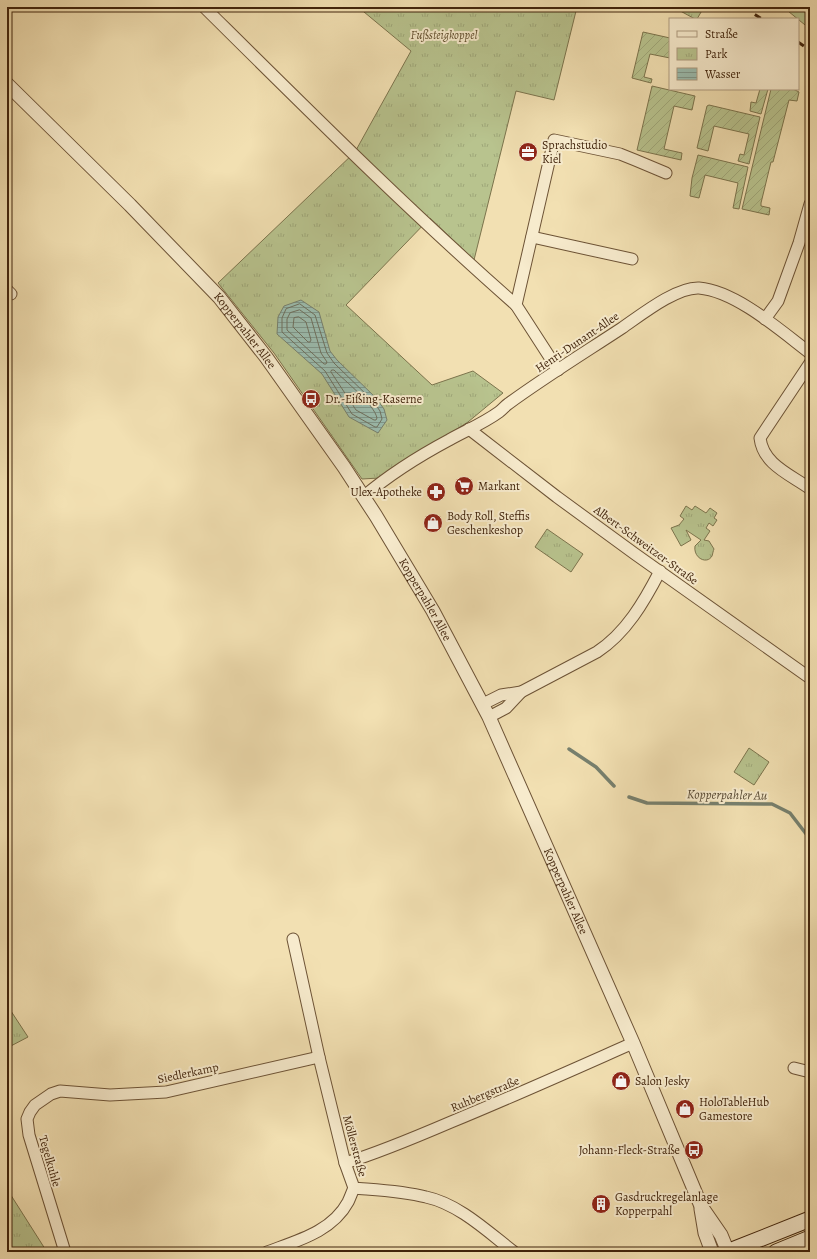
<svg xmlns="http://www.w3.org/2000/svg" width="817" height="1259" viewBox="0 0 817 1259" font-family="Alegreya,serif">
	<defs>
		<pattern id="forest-firs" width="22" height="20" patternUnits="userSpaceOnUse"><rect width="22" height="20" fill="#b8c38e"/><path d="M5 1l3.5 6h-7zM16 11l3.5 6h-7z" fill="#9fa779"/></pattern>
		<pattern id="park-tufts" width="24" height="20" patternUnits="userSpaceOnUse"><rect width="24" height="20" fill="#b8c38e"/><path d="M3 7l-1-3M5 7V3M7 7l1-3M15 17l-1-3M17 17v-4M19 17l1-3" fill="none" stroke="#9fa779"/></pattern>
		<pattern id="garden-furrows" width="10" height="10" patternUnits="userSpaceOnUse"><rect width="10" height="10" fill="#b8c38e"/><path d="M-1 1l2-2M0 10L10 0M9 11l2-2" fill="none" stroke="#9fa779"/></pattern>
		<pattern id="water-rules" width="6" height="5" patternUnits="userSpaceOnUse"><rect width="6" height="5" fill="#9bbdb0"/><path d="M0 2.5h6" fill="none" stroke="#80998e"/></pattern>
	</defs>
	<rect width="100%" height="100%" fill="#f2e0b2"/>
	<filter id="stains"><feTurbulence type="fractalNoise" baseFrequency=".005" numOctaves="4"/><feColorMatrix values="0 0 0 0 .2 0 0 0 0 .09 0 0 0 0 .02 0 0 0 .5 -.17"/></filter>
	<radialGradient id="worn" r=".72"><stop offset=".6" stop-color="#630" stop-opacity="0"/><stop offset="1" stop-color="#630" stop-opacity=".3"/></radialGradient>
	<polygon fill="url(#forest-firs)" stroke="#7c744d" points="783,7 810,7 810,29"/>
	<g fill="url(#park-tufts)" stroke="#7c744d">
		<polygon points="358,7 577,7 554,100 516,91 474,260 430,218 346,305 432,385 473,371 503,393 468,422 379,478 362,479 274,353 218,283 355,152 411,51"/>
		<polygon points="673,7 704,7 697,19 695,19"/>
		<path d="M686 506 692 510 695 506 706 513 710 508 717 513 714 518 717 520 713 526 709 523 706 528 710 531 704 540 709 541 714 549C713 551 713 553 712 556 707 565 693 558 695 546L701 540 686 530 691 540 681 546 671 528 679 525 684 519 680 516Z"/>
		<polygon points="547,529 583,554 571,572 535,547"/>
		<polygon points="749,748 769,762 754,785 734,772"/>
		<polygon points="7,1005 28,1037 7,1048"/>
		<polygon points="7,1189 47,1252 7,1252"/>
	</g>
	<g fill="url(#garden-furrows)" stroke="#7c744d">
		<polygon points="643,32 670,38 670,58 650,54 644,77 652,79 651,83 632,78"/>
		<polygon points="652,86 695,96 692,110 674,106 664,149 682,153 681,160 637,150"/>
		<polygon points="760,89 768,89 761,114 750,111 751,102 756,103"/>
		<polygon points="771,89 793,89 799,92 797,101 789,100 773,162 771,162 761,203 761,206 770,208 769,215 742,209"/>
		<polygon points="709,105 760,117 749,164 738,161 740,154 744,155 749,134 714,126 708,151 697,148 707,106"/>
		<polygon points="698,155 748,167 739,209 733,208 738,183 705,175 699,198 690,196 692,178"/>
	</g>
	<polygon fill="url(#water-rules)" stroke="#77806e" points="301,300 319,312 330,351 337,360 376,398 384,409 387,420 378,433 349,417 322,374 277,334 278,317 284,306"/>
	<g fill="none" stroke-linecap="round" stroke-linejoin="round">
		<g stroke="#6e705e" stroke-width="1">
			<polygon points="300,304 315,315 327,353 334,363 373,401 380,411 382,419 377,427 375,427 352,414 325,371 282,332 282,318 286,309"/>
			<polygon points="300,310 311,318 321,353 327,362 326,364 324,364 287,330 287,319 290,313"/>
			<polygon points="299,317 306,322 311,340 310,342 308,342 293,327 294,318"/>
			<path d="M332 370H334C345 381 374 404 377 418L376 420H374L356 410 331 372Z"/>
		</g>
		<g stroke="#77806e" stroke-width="3.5">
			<polyline points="569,749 596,767 614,786"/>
			<polyline points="629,797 647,803 772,804 790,813 810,839"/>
		</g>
		<defs>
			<g id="minor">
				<path d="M204 7C306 108 408 210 516 305"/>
				<polyline points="532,237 632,259"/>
				<polyline points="7,290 11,294"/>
				<polyline points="765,319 778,301 799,243 810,204"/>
				<polyline points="558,370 516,305 554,140 620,154 635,160 666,173"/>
				<polyline points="469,429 557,497 635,554 810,678"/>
				<path d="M809 488C789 474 763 464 760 438L810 363"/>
				<path d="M363 497C389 475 419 456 449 440 465 431 484 423 499 412 503 409 505 406 508 404 545 377 584 353 622 328 641 315 676 287 699 288 736 291 781 331 810 353"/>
				<path d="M483 704 501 695 521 692 597 652C626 633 644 602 660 571"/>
				<polyline points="489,717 506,708 521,692"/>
				<path d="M293 939 319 1057 345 1163 354 1188C378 1190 403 1191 426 1197 459 1204 488 1232 514 1252"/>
				<polyline points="794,1068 810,1072"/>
				<path d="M345 1163C381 1152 416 1137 451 1122 512 1097 572 1070 633 1043"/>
				<polyline points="65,1252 29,1135 27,1119 30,1112 35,1105 51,1094 60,1091 110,1095 166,1092 319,1057"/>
				<path d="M267 1252C296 1241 332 1232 348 1202 350 1198 352 1192 354 1188"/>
			</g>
			<g id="tertiary">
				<path id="s1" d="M7 84 130 205 219 297 266 357 344 467 376 516 433 611 489 717 633 1043 701 1206 721 1235 728 1252"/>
				<polyline points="701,1209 705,1233 712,1252"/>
			</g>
			<g id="secondary">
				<polyline points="727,1252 810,1219"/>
				<polyline points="776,1252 810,1238"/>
			</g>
		</defs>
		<use href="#minor" stroke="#6d5336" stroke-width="13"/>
		<use href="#tertiary" stroke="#6d5336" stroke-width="15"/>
		<use href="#secondary" stroke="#41240c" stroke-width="17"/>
		<use href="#minor" stroke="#f7ebcd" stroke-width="11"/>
		<use href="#tertiary" stroke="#f7ebcd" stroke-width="13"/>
		<use href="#secondary" stroke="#f7ebcd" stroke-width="15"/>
		<g stroke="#41240c" stroke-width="3" stroke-dasharray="7 7" stroke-linecap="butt">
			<polyline points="743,7 762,19"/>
			<polyline points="798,42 810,50"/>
		</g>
	</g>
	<defs>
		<symbol id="office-disc" viewBox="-11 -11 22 22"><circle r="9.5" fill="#8f2418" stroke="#f7ebcd"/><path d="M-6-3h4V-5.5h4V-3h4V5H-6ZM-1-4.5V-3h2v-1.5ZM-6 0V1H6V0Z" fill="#fff"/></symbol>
		<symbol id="bus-disc" viewBox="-11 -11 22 22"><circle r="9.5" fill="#8f2418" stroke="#f7ebcd"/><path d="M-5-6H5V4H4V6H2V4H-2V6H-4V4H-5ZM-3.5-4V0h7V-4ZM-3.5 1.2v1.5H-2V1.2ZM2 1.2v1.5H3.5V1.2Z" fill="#fff"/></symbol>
		<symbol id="supermarket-disc" viewBox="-11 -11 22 22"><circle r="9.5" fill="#8f2418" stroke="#f7ebcd"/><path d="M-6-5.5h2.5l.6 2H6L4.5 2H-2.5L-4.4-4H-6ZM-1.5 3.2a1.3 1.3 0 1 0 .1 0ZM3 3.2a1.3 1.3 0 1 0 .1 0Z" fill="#fff"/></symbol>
		<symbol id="pharmacy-disc" viewBox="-11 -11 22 22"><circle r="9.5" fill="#8f2418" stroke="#f7ebcd"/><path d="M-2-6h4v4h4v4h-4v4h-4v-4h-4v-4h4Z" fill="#fff"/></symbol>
		<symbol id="shop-disc" viewBox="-11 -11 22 22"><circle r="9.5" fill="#8f2418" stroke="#f7ebcd"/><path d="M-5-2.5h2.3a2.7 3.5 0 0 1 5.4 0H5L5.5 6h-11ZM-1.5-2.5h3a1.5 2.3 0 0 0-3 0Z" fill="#fff"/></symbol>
		<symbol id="building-disc" viewBox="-11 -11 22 22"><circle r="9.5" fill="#8f2418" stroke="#f7ebcd"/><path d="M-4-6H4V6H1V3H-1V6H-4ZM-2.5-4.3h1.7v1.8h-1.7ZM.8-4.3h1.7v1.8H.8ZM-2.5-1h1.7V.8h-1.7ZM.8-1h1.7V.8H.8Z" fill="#fff"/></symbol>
	</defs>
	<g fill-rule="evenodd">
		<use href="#office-disc" x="517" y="141" width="22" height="22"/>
		<use href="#bus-disc" x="300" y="388" width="22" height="22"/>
		<use href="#supermarket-disc" x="453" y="475" width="22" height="22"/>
		<use href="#pharmacy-disc" x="425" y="481" width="22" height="22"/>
		<use href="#shop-disc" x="422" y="512" width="22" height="22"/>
		<use href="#shop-disc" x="610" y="1070" width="22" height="22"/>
		<use href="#shop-disc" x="674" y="1098" width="22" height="22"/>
		<use href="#bus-disc" x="683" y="1139" width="22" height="22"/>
		<use href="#building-disc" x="590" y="1193" width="22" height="22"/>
	</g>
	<g text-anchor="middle" stroke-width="4" stroke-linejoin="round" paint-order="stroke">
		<g font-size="12" font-style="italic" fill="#5f4c2c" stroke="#f7ebcd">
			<text x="444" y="39">Fußsteigkoppel</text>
		</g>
		<g font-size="12" fill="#41240c" stroke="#f7ebcd" text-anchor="start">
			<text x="542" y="149">Sprachstudio<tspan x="542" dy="14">Kiel</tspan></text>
			<text x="325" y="403">Dr.-Eißing-Kaserne</text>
			<text x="478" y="490">Markant</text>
			<text x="422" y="496" text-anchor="end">Ulex-Apotheke</text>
			<text x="447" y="520">Body Roll, Steffis<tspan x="447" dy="14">Geschenkeshop</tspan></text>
			<text x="635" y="1085">Salon Jesky</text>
			<text x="699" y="1106">HoloTableHub<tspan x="699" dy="14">Gamestore</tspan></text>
			<text x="680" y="1154" text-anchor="end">Johann-Fleck-Straße</text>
			<text x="615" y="1201">Gasdruckregelanlage<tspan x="615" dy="14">Kopperpahl</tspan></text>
		</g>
		<g font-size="12" fill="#41240c" stroke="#f7ebcd">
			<text dy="4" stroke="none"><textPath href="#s1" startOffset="343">Kopperpahler Allee</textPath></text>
			<text transform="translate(577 342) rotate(-34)" y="4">Henri-Dunant-Allee</text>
			<text transform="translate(646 545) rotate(36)" y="4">Albert-Schweitzer-Straße</text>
			<text dy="4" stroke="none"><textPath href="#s1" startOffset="667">Kopperpahler Allee</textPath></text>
			<text dy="4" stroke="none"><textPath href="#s1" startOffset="991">Kopperpahler Allee</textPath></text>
			<text transform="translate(188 1073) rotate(-12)" y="4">Siedlerkamp</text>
			<text transform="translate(485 1094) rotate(-23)" y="4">Ruhbergstraße</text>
			<text transform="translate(355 1146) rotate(75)" y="4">Möllerstraße</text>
			<text transform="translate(50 1161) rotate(74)" y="4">Tegelkuhle</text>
		</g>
		<g font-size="13" font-style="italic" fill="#584a35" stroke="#f7ebcd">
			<text transform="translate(727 794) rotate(1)" y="5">Kopperpahler Au</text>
		</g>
	</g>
	<rect width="817" height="1259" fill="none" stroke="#f2e0b2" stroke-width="24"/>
	<rect x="8" y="8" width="801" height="1243" fill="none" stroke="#41240c" stroke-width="2"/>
	<rect x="12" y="12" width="793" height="1235" fill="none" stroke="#41240c"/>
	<rect x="669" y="18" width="130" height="72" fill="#f7ebcd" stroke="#ae9b80"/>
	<rect x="677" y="31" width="20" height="6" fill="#f7ebcd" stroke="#ae9b80"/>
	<text x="705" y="38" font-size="12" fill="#41240c">Straße</text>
	<rect x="677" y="48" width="20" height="12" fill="url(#park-tufts)" stroke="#ae9b80"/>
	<text x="705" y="58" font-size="12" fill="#41240c">Park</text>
	<rect x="677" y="68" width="20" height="12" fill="url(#water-rules)" stroke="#ae9b80"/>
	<text x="705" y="78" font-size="12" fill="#41240c">Wasser</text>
	<rect width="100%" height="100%" filter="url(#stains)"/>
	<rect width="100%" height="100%" fill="url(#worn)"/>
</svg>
